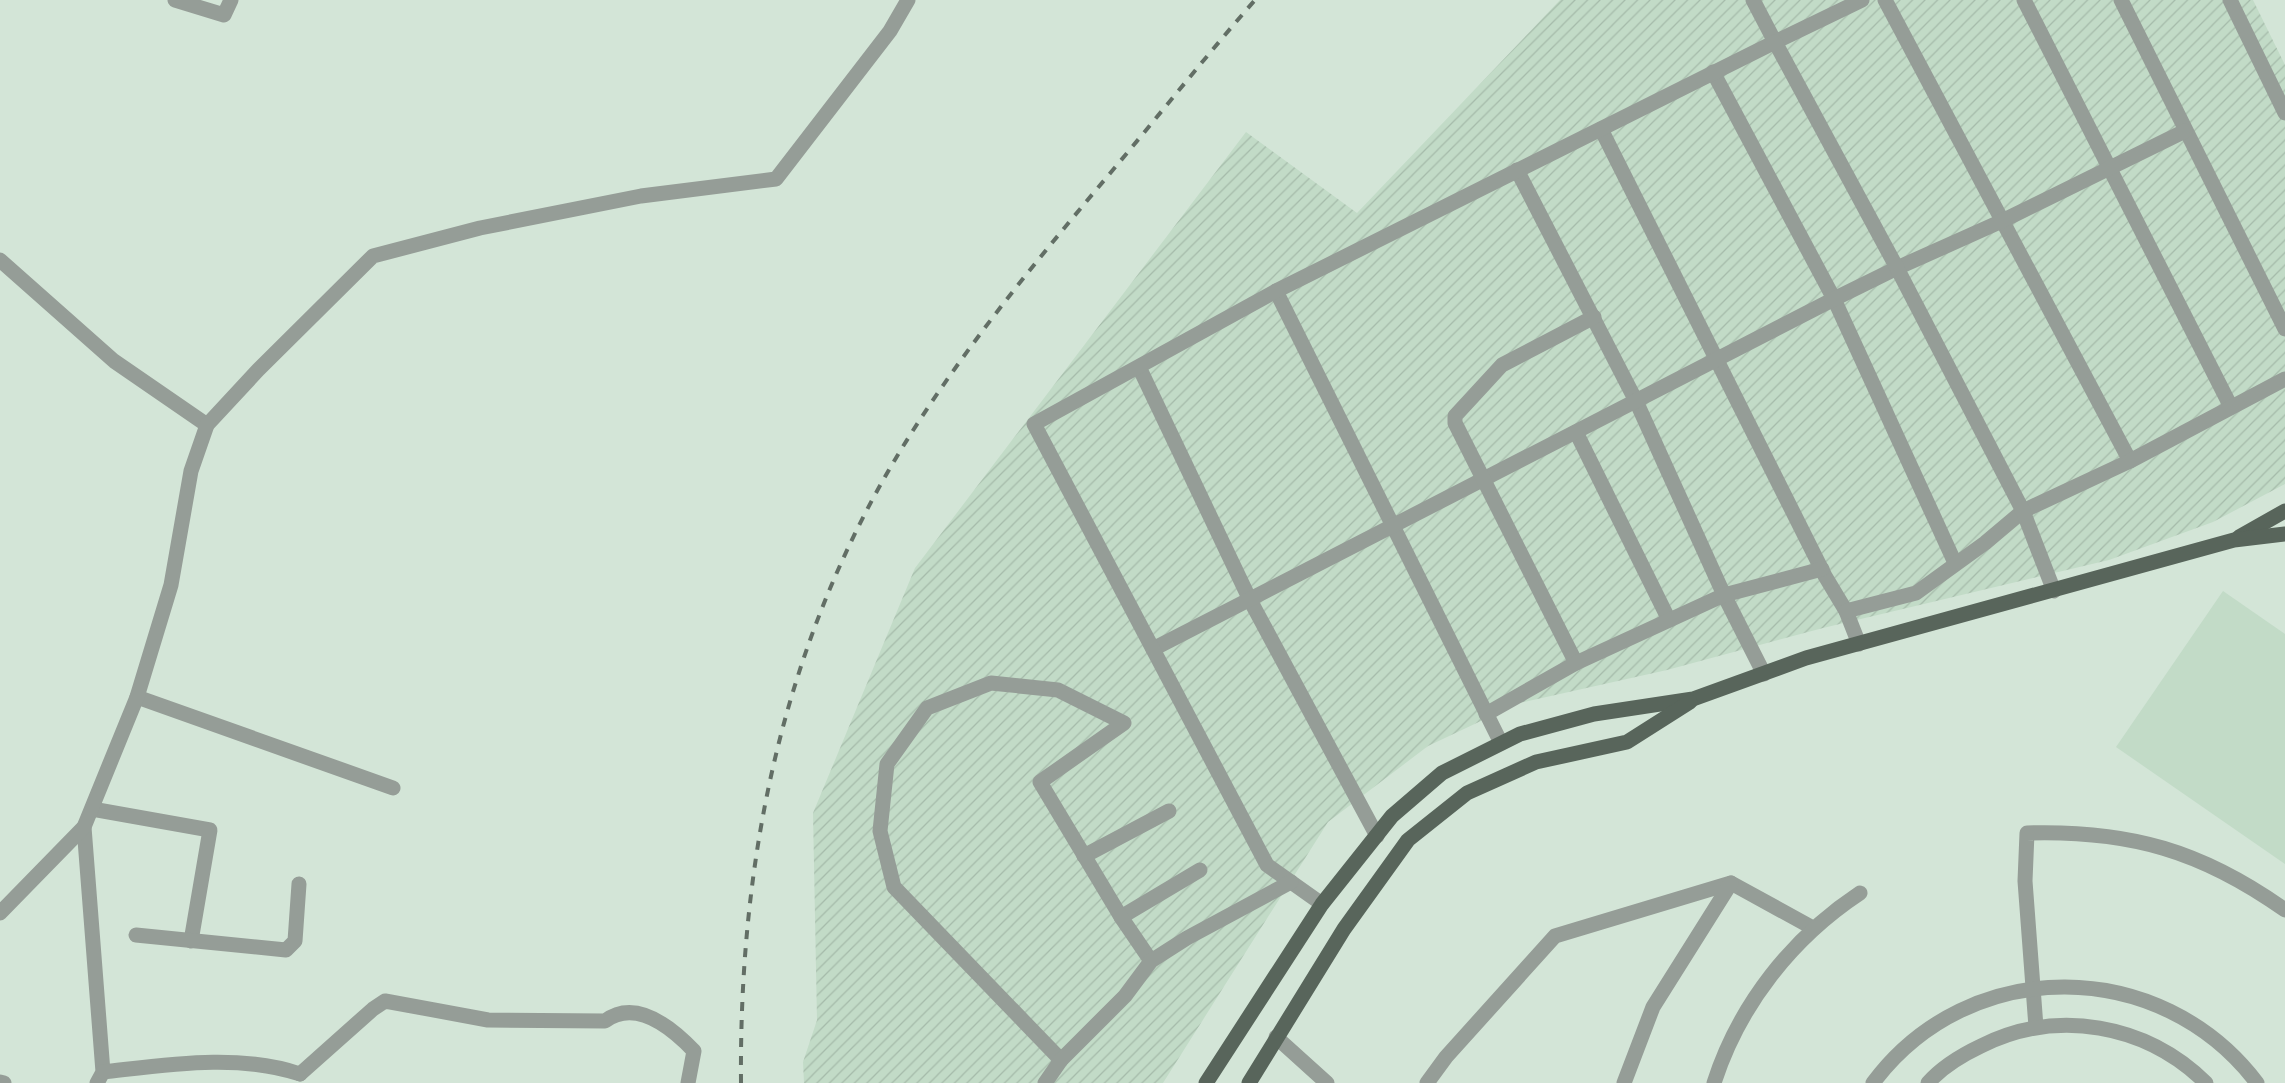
<svg xmlns="http://www.w3.org/2000/svg" width="2285" height="1083" viewBox="0 0 2285 1083" font-family="Arial,sans-serif">
	<defs>
		<pattern id="industrial-furrows" width="10" height="10" patternUnits="userSpaceOnUse" patternTransform="scale(1.25)"><rect width="10" height="10" fill="#c2dbc7"/><path d="M-1 1l2-2M0 10L10 0M9 11l2-2" fill="none" stroke="#a5bbaa"/></pattern>
	</defs>
	<rect width="100%" height="100%" fill="#d3e5d7"/>
	<polygon fill="#c2dbc7" points="2223,591 2285,634 2285,864 2116,747"/>
	<polygon fill="url(#industrial-furrows)" points="1560,0 2253,0 2285,65 2285,484 2213,522 2109,560 1823,628 1667,670 1519,703 1428,746 1328,822 1163,1083 804,1083 803,1062 817,1020 813,813 915,568 1246,132 1357,213"/>
	<g fill="none" stroke-linecap="round" stroke-linejoin="round">
		<g stroke="#959d97" stroke-width="15">
			<polyline points="175,0 224,15 231,0"/>
			<polyline points="1753,0 1775,42 1862,0"/>
			<polyline points="1885,0 2130,461"/>
			<polyline points="2024,0 2231,407"/>
			<polyline points="2121,0 2285,329"/>
			<polyline points="2230,0 2285,113"/>
			<polyline points="1713,72 1834,299 1955,563"/>
			<polyline points="1601,129 1825,576 1846,611 1859,644"/>
			<polyline points="1517,170 1636,401 1724,595 1764,674"/>
			<polyline points="0,260 114,361 207,425"/>
			<polyline points="1276,291 1501,743"/>
			<polyline points="1139,367 1250,600 1377,836"/>
			<polyline points="1576,432 1669,620"/>
			<polyline points="1846,611 1916,593 1985,543 2023,511 2130,461 2285,379"/>
			<polyline points="1153,649 1834,299 1897,268 2002,221 2185,131"/>
			<polyline points="1576,663 1455,423 1455,416 1502,365 1594,317"/>
			<polyline points="137,697 393,788"/>
			<polyline points="1486,714 1576,663 1724,595 1822,569"/>
			<polyline points="92,809 210,830 191,941"/>
			<polyline points="84,827 103,1072 97,1083"/>
			<polyline points="1084,856 1169,811"/>
			<polyline points="1322,904 1267,865 1034,424 1276,291 1775,42 1897,268 2023,511 2054,591"/>
			<polyline points="0,913 84,827 137,697 171,585 191,471 207,425 258,370 373,256 480,228 641,196 776,179 890,31 908,0"/>
			<polyline points="1121,917 1200,870"/>
			<polyline points="136,935 286,950 295,941 299,884"/>
			<path d="M2036 1027 2025 881 2027 833C2130 830 2202 851 2285 910"/>
			<polyline points="1276,1037 1327,1083"/>
			<polyline points="1061,1060 894,887 880,831 887,764 927,708 991,683 1058,690 1124,723 1040,782 1121,917 1151,961"/>
			<path d="M103 1072C166 1065 238 1053 300 1074"/>
			<path d="M300 1074 373 1009 385 1001 488 1020 605 1021C636 998 672 1028 694 1051L688 1083"/>
			<polyline points="0,1082 4,1083"/>
			<polyline points="1045,1083 1061,1060 1125,996 1151,961 1187,938 1291,882"/>
			<polyline points="1427,1083 1446,1057 1555,936 1731,883 1813,928"/>
			<polyline points="1624,1083 1653,1007 1731,883"/>
			<path d="M1714 1083C1739 1005 1792 938 1860 893"/>
			<path d="M1873 1083C1969 954 2161 956 2257 1083"/>
			<path d="M1928 1083C1942 1067 1962 1055 1981 1046 2057 1008 2146 1024 2206 1083"/>
		</g>
		<g stroke="#58655b" stroke-width="15">
			<polyline points="2239,537 2285,511"/>
			<polyline points="1206,1083 1322,904 1392,816 1442,773 1520,734 1594,714 1693,699 1806,658 2234,540 2285,534"/>
			<polyline points="1249,1083 1344,929 1408,840 1467,793 1536,762 1627,742 1690,702"/>
		</g>
		<path stroke="#626e65" stroke-width="4" stroke-dasharray="9 9" stroke-linecap="butt" d="M741 1083C739 858 783 642 902 448 963 349 1037 260 1112 171 1160 114 1206 56 1255 0"/>
	</g>
</svg>
